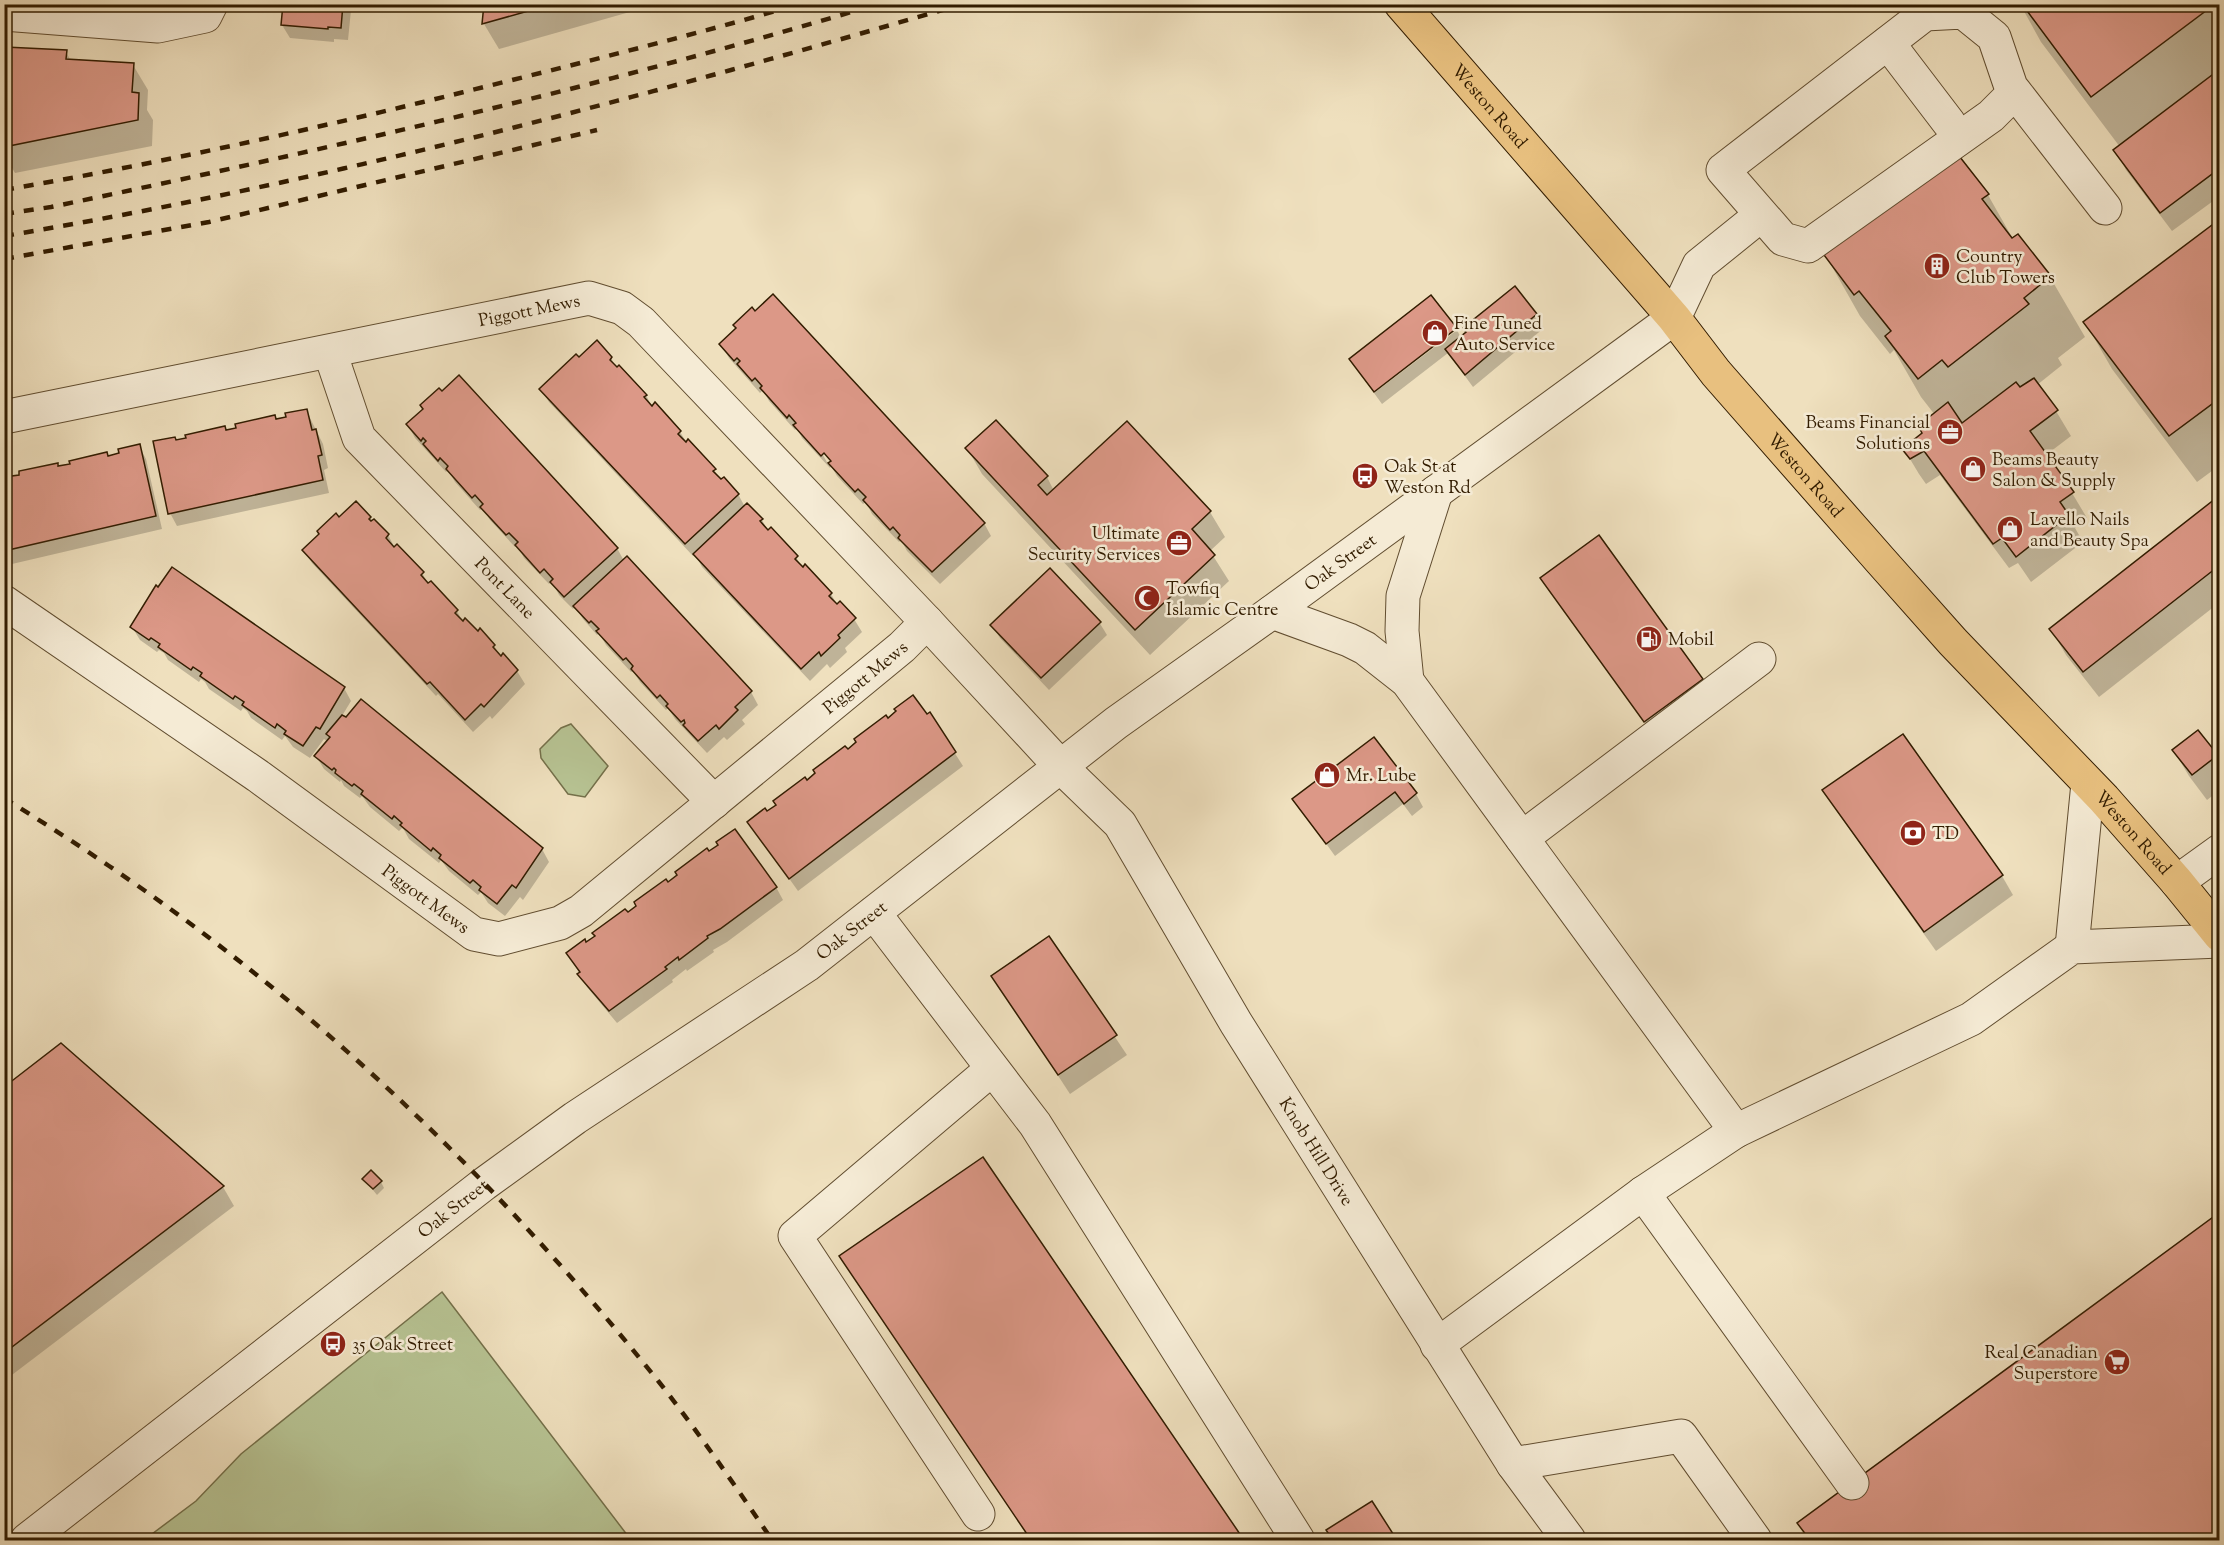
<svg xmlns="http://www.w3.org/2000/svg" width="2224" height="1545" viewBox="0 0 2224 1545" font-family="'Sorts Mill Goudy',serif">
	<rect width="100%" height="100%" fill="#efe0be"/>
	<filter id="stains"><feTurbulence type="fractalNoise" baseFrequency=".00333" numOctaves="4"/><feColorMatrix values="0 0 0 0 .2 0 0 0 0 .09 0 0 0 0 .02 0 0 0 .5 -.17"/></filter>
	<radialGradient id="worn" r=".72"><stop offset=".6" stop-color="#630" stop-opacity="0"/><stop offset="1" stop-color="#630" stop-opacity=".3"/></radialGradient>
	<g fill="#b7c393" stroke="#74704a" stroke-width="1.5">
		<polygon points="571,724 608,766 585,797 568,794 541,758 540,749 561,728"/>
		<polygon points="442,1292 631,1540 144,1540 196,1501 241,1454"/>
	</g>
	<g fill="#0003" fill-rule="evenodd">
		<polygon points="284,4 347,4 351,10 348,40 334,39 334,42 290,38 282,25"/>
		<polygon points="485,4 658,4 499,49 484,24"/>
		<polygon points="2020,4 2220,4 2220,196 2172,231 2126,170 2115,150 2120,147 2041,42"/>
		<polygon points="6,49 66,52 71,61 133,65 148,90 147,110 153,120 152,146 15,173 4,154"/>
		<polygon points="1988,195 2013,239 2018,236 2050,277 2085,337 2058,358 2062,365 2037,385 2056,411 2071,436 2046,455 2072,493 2087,518 2075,528 2083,542 2031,582 2018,563 2009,568 1940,475 1926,484 1919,474 1904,449 1924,433 1935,415 1921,397 1894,350 1890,354 1860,316 1826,256"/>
		<polygon points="2220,221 2220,465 2197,482 2112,369 2085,322"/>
		<polygon points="1515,288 1544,328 1473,387 1448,353 1382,404 1374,393 1457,330 1461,338"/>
		<path d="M721 345 984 523 991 536 940 584 907 551 901 540 899 542 872 514 866 502 863 504 837 476 831 466 830 468 802 438 797 428 795 430 769 401 763 390 760 393 729 358ZM822 446 831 462V464H828L819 448Z"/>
		<polygon points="611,358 617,369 646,395 652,407 680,432 687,443 714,470 721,481 738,494 745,507 762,520 768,531 796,557 803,569 831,594 838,606 854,619 862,632 845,648 847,652 830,668 827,664 810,681 702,567 695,554 693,556 549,402 541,389 579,359"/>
		<polygon points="306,410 323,444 328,468 324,470 329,493 177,526 170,513 176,441 226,431 275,416 277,420"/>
		<polygon points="995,422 1047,477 1054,491 1210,512 1225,537 1210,551 1229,581 1150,655 982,474 967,448"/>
		<polygon points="408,425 617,548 624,561 627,558 751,692 758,705 742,720 745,724 727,740 724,737 707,753 675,719 668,708 666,710 640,682 633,671 631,672 606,645 599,633 597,635 583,619 575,606 573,609 559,595 552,581 549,584 524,558 517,545 515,547 490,520 483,508 480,510 455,482 448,470 446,472 415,438"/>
		<polygon points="139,446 146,459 162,529 12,564 4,551 4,478 108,457"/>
		<polygon points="2220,497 2220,602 2099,697 2066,655 2051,629"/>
		<polygon points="370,518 388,535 395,548 422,573 429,585 457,611 463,622 494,646 501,657 517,671 525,684 492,719 490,716 473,732 438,694 436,696 312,563 304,550 339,519"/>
		<polygon points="1545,585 1701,680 1705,686 1648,727"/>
		<polygon points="1099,622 1107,635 1049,690 1000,638 992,625"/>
		<polygon points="132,627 344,688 351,701 342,716 542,849 549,862 523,900 520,897 505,916 488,903 481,892 478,895 449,871 441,860 439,863 409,839 404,830 402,828 399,831 370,807 362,796 360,798 344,786 341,780 340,782 324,769 316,756 328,742 324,739 310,758 293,747 285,736 282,740 251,718 247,711 243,708 241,711 209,689 205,682 201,679 199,682 168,660 164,653 159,650 157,652 140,640"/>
		<polygon points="930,714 963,766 798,891 749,822 767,813 848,751"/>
		<polygon points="1902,736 2002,876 2013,895 1936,951 1836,810 1824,791"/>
		<polygon points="1374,739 1416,794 1423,807 1412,816 1403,804 1335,856 1294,799"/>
		<polygon points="2174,751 2216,756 2220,761 2220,790 2207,800 2189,776"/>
		<polygon points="668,884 776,887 783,900 727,942 713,950 714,952 687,971 686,969 672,980 673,982 617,1023 587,987 568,953 586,944"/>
		<polygon points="1049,938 1127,1055 1070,1094 993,976"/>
		<polygon points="4,1089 223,1187 234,1206 4,1381"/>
		<polygon points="983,1159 1242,1540 1031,1540 841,1256"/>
		<polygon points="364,1179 381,1182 384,1188 377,1195"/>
		<polygon points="2220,1214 2220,1540 1810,1540 1799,1523"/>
		<polygon points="1371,1503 1395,1540 1334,1540 1328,1530"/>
	</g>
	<g fill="#dc9887" stroke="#321c00" stroke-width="1.5">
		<polygon points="283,4 343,4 341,28 328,27 328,29 281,25"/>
		<polygon points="484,4 553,4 482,24"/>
		<polygon points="2022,4 2215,4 2091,97"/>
		<polygon points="5,47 67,50 66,59 134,63 132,92 139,93 138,120 4,147"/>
		<polygon points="2220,69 2220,168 2160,213 2113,150"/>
		<polygon points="1956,152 1989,194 1982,199 2012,238 2018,234 2051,276 2024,298 2029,304 1948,367 1942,360 1918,379 1885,336 1891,331 1859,291 1854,295 1824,255"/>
		<polygon points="2220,219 2220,398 2169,436 2083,322"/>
		<polygon points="1515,286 1537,314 1465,375 1445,349 1466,332 1463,328"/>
		<polygon points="773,294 985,523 932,572 898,538 900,535 893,527 890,530 863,500 866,497 858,489 855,492 828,463 831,461 824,453 821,456 793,425 796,423 789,415 787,418 760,388 762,386 755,378 752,381 737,364 740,361 737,358 734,361 719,344 736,328 733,325 752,307 755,311"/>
		<polygon points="1431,295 1457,328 1374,392 1349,359"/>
		<polygon points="597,340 612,357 610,360 617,367 619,365 647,395 644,397 652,406 655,402 681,431 678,434 686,442 688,439 716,469 713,471 721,479 724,477 739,494 685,544 539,389 576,354 579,357"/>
		<polygon points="459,375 618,548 564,597 550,582 553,579 544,569 540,573 515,545 518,542 509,533 506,535 480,507 483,504 475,495 472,498 446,469 448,466 440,458 438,461 423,444 426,441 423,438 421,441 406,424 423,409 420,405 439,388 442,391"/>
		<polygon points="2034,378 2058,410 2030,431 2074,492 2060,502 2069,515 2016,557 2002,538 1993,544 1924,451 1910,459 1902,449 1922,433 1918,426 1948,402 1962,423 2016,382 2020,387"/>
		<polygon points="307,409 312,430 316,429 322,455 318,456 323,480 168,514 153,441 175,437 176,440 186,438 185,435 225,426 226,430 236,428 235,424 275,415 276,419 286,417 285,413"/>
		<polygon points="996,420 1048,476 1038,485 1047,495 1127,421 1211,511 1192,529 1215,555 1135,630 965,448"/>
		<polygon points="140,444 156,516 4,551 4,477 19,475 19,471 58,463 58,466 70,464 69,461 107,452 108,456 119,453 118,449"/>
		<polygon points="2220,495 2220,565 2083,672 2049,629"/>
		<polygon points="356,501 371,517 369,519 371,521 374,519 389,534 386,538 394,547 397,544 424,572 421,575 428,583 431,581 458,610 455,613 463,621 465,618 478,631 480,628 495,645 493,647 501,656 503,653 518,670 484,707 481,704 465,720 430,682 427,684 302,550 319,534 317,531 336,513 339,517"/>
		<polygon points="747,503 763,519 760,521 768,530 771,527 798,556 795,559 803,567 805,564 832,593 829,596 837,604 840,601 856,618 838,635 840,638 821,656 819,652 801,669 693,554"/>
		<polygon points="1599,535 1703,679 1644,722 1540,578"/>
		<polygon points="627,556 752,691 735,707 738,710 719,729 716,725 698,741 683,725 685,723 684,720 681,722 666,706 668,704 660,695 657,698 631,669 633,666 626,658 623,660 596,631 599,629 591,621 589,623 573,606"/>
		<polygon points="172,567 345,687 320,729 316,727 303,746 284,734 286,731 277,724 275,728 242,705 244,702 235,696 233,699 200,676 202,673 193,667 191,670 158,647 160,644 151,638 149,640 130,627 156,585 158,587"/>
		<polygon points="1050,568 1101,622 1041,678 990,625"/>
		<polygon points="913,695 927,714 930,712 956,752 789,879 747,822 765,808 767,811 776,805 773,801 805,777 807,780 815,773 813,770 845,746 848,749 856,742 854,739 886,715 888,718 896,711 894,709"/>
		<polygon points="361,699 543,848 516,888 512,885 497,904 479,890 481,887 473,880 470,883 439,858 441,855 433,848 431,851 400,825 402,823 394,816 392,819 361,794 363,791 354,784 352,786 335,773 336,770 334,768 332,770 314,756 330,737 326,734 342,715 346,717"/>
		<polygon points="2198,730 2218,755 2192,775 2172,750"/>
		<polygon points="1903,734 2003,875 1924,932 1822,790"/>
		<polygon points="1374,737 1417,793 1404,804 1395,792 1326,844 1292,799"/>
		<polygon points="735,829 777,887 720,929 707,936 708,938 679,960 678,957 665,967 667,969 609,1011 577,974 580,972 566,953 585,939 586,942 595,936 592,933 625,909 628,912 636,906 634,902 666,879 668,882 677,875 675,872 707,848 709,851 718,845 716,842"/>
		<polygon points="1049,936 1117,1035 1058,1075 991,976"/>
		<polygon points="61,1043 224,1186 4,1353 4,1087"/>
		<polygon points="983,1157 1244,1540 1031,1540 839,1256"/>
		<polygon points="371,1170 382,1181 373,1189 362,1179"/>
		<polygon points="2220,1212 2220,1540 1810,1540 1797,1523"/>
		<polygon points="1372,1501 1397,1540 1333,1540 1326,1530"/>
	</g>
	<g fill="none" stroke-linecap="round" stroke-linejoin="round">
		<defs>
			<g id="minor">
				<polyline points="4,14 158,26 205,16 211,4"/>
				<polyline points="1888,43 1949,123"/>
				<polyline points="2015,92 1991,116 1808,246 1783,239 1723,170 1925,14 1963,12 1994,37 2011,87 2015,92 2105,208"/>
				<path id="s1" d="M330 352 359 438 714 802"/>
				<path id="s2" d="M4 417 589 298 622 308 641 322 927 622 1061 767 1120 824 1236 1023 1513 1464 1569 1540"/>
				<path id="s3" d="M4 602 258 776 474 934 499 939 560 923 581 911 902 647 927 622"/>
				<polyline points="1272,612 1349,640 1365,648 1407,681 1736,1131"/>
				<polyline points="1407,681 1402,631 1403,596 1436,492"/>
				<polyline points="1522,838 1759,659"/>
				<polyline points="2177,882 2220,851"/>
				<polyline points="874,913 1035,1124 1298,1540"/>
				<polyline points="2072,947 2088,783"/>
				<polyline points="1643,1193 1852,1483"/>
				<polyline points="1437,1345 1643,1193 1736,1131 1971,1019 2072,947 2220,941"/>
				<polyline points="1513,1464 1681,1436 1755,1540"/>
				<polyline points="978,1514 795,1236 992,1069"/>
				<path id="s4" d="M27 1540 484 1184 575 1118 807 965 1116 723 1272 612 1674 318 1699 265 1761 215"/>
			</g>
			<g id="major">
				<path id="s5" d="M1401 4 1674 318 1716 373 1881 561 1953 642 2104 799 2177 882 2220 935"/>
			</g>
		</defs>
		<use href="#minor" stroke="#614d30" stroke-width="35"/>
		<use href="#major" stroke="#321c00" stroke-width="35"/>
		<use href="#minor" stroke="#f5ebd5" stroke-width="33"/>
		<use href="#major" stroke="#e8c07f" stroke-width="33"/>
		<g stroke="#321c00" stroke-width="4.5" stroke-dasharray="10 10" stroke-linecap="butt">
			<path d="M4 190C167 162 328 126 488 86 593 60 697 34 800 4"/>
			<path d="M4 214 51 207C329 149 606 86 878 4"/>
			<path d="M4 236C329 182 647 96 963 4"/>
			<polyline points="4,259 209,222 597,130"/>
			<path d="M4 798C65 836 126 876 184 919 362 1050 521 1210 659 1382 699 1433 736 1487 772 1540"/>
		</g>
	</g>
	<defs>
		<symbol id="building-disc" viewBox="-11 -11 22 22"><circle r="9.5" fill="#8f2418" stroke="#f5ebd5"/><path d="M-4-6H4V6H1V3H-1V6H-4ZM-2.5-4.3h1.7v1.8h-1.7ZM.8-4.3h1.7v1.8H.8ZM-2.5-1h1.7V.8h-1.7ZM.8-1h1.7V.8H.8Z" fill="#fff"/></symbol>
		<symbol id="shop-disc" viewBox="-11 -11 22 22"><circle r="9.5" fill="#8f2418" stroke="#f5ebd5"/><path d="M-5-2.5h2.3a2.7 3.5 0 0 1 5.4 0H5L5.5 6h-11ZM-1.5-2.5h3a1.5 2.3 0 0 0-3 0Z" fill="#fff"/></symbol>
		<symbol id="office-disc" viewBox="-11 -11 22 22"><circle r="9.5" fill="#8f2418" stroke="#f5ebd5"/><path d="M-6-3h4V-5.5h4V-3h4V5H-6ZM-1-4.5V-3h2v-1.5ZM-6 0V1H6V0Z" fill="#fff"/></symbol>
		<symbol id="bus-disc" viewBox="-11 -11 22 22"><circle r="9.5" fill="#8f2418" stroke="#f5ebd5"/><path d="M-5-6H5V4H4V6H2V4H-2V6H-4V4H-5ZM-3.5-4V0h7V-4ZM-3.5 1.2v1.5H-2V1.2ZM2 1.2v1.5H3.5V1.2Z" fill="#fff"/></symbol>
		<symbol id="mosque-disc" viewBox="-11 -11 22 22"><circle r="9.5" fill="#8f2418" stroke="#f5ebd5"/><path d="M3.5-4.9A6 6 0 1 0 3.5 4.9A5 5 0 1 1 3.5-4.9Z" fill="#fff"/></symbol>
		<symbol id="fuel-disc" viewBox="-11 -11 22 22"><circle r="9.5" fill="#8f2418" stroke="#f5ebd5"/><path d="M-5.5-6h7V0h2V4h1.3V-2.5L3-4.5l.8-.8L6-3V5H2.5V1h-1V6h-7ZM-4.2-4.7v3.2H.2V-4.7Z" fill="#fff"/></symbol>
		<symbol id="bank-disc" viewBox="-11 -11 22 22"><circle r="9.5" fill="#8f2418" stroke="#f5ebd5"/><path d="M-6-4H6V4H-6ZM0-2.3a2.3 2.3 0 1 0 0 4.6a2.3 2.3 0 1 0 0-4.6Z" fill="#fff"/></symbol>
		<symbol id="supermarket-disc" viewBox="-11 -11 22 22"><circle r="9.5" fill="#8f2418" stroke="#f5ebd5"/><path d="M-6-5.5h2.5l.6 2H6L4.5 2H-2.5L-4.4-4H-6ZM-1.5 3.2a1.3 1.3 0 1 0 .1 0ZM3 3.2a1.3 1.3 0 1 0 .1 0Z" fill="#fff"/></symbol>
	</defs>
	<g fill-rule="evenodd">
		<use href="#building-disc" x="1922" y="251" width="30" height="30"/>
		<use href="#shop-disc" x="1420" y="318" width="30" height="30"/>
		<use href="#office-disc" x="1935" y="417" width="30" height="30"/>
		<use href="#shop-disc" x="1958" y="454" width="30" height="30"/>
		<use href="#bus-disc" x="1350" y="461" width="30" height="30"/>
		<use href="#shop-disc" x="1995" y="514" width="30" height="30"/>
		<use href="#office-disc" x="1164" y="528" width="30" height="30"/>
		<use href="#mosque-disc" x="1132" y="583" width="30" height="30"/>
		<use href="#fuel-disc" x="1634" y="624" width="30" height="30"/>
		<use href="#shop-disc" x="1312" y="760" width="30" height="30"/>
		<use href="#bank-disc" x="1898" y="818" width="30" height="30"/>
		<use href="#bus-disc" x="318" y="1329" width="30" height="30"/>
		<use href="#supermarket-disc" x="2102" y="1347" width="30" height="30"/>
	</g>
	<g text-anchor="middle" stroke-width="5" stroke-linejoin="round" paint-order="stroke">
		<g font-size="18" fill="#321c00" stroke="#f5ebd5">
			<text dy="6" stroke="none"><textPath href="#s5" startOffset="135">Weston Road</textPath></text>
			<text dy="6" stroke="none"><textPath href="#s2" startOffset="536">Piggott Mews</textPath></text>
			<text dy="6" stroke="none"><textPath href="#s5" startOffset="621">Weston Road</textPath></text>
			<text dy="6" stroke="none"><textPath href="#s4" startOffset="1638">Oak Street</textPath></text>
			<text dy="6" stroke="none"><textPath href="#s1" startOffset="300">Pont Lane</textPath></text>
			<text dy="6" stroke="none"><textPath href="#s3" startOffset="1056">Piggott Mews</textPath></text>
			<text dy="6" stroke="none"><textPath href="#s5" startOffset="1106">Weston Road</textPath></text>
			<text dy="6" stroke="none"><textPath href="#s3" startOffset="516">Piggott Mews</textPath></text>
			<text dy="6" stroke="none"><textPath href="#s4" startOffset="1026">Oak Street</textPath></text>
			<text dy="6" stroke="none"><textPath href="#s2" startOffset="1731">Knob Hill Drive</textPath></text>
			<text dy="6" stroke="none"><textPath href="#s4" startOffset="540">Oak Street</textPath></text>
		</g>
		<g font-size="18" fill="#321c00" stroke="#f5ebd5" text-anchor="start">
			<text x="1956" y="262">Country<tspan x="1956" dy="21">Club Towers</tspan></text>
			<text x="1454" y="329">Fine Tuned<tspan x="1454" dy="21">Auto Service</tspan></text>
			<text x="1930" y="428" text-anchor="end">Beams Financial<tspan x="1930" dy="21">Solutions</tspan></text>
			<text x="1992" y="465">Beams Beauty<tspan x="1992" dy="21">Salon &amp; Supply</tspan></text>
			<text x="1384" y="472">Oak St at<tspan x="1384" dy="21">Weston Rd</tspan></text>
			<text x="2030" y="525">Lavello Nails<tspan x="2030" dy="21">and Beauty Spa</tspan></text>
			<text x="1160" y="539" text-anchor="end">Ultimate<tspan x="1160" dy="21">Security Services</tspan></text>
			<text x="1166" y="594">Towfiq<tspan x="1166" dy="21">Islamic Centre</tspan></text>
			<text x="1668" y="645">Mobil</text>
			<text x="1346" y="781">Mr. Lube</text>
			<text x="1932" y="839">TD</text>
			<text x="352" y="1350">35 Oak Street</text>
			<text x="2098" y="1358" text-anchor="end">Real Canadian<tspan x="2098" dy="21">Superstore</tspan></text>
		</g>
	</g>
	<rect width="2224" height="1545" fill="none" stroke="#efe0be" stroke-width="24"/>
	<rect x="6" y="6" width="2212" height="1533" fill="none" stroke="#321c00" stroke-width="3"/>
	<rect x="12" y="12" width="2200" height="1521" fill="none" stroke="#321c00" stroke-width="1.5"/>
	<rect width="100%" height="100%" filter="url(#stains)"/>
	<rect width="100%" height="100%" fill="url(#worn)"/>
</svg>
